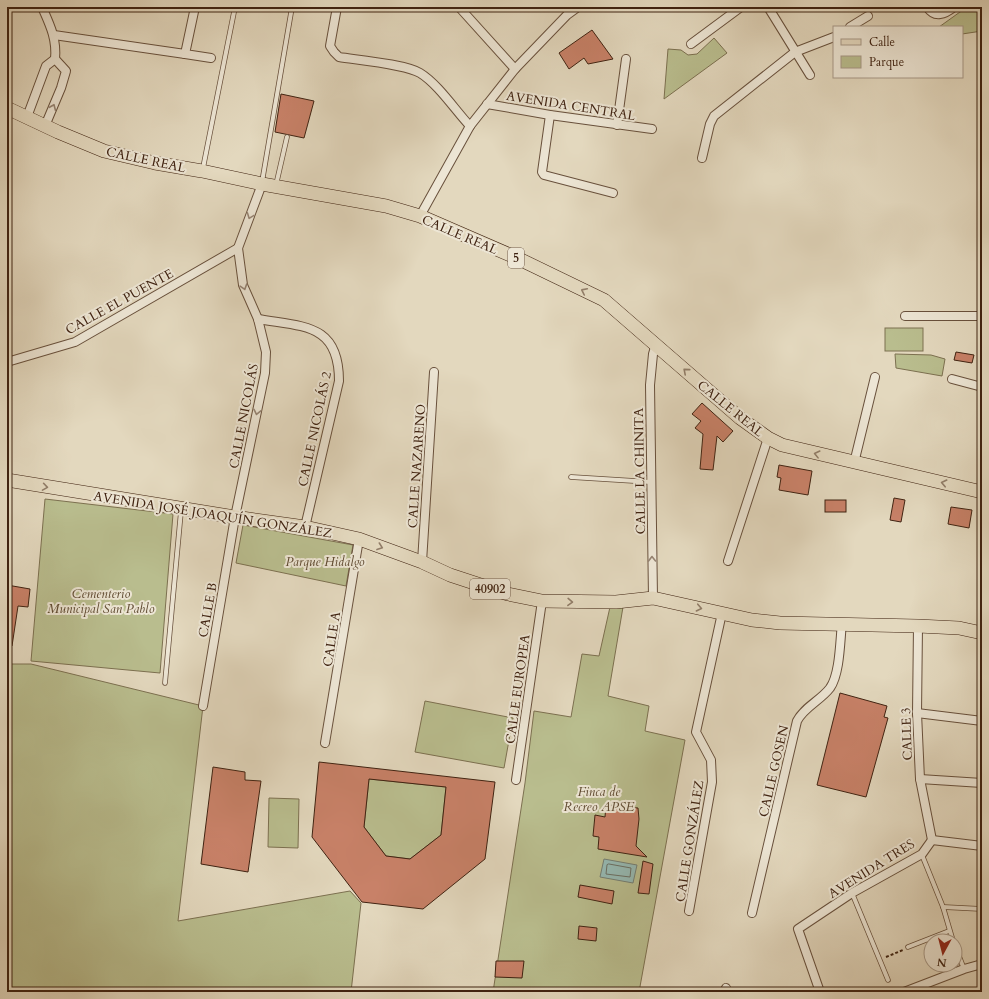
<svg xmlns="http://www.w3.org/2000/svg" width="989" height="999" viewBox="0 0 989 999" font-family="Cardo,serif">
	<rect width="100%" height="100%" fill="#e3d8be"/>
	<filter id="stains"><feTurbulence type="fractalNoise" baseFrequency=".005" numOctaves="4"/><feColorMatrix values="0 0 0 0 .2 0 0 0 0 .09 0 0 0 0 .02 0 0 0 .5 -.17"/></filter>
	<radialGradient id="worn" r=".72"><stop offset=".6" stop-color="#630" stop-opacity="0"/><stop offset="1" stop-color="#630" stop-opacity=".3"/></radialGradient>
	<g fill="#b9bd8e" stroke="#7c7050">
		<polygon points="967,7 982,7 982,31 962,34 962,27 939,27"/>
		<polygon points="714,38 727,53 664,99 668,49 681,50 688,55 697,54"/>
		<rect x="885" y="328" width="38" height="23"/>
		<polygon points="895,354 931,355 945,359 942,376 896,368"/>
		<polygon points="45,499 173,514 160,673 31,661"/>
		<polygon points="243,525 353,545 346,586 236,563"/>
		<polygon points="610,607 623,607 608,696 649,706 645,731 685,740 639,992 493,992 525,783 534,711 571,717 582,654 599,656"/>
		<polygon points="7,664 31,664 203,706 178,921 350,891 361,903 351,992 7,992"/>
		<polygon points="425,701 513,718 504,768 415,752"/>
		<polygon points="369,779 446,787 441,835 410,859 386,856 364,827"/>
		<polygon points="269,798 299,799 298,848 268,847"/>
	</g>
	<polygon fill="#95b9b3" stroke="#737d72" points="604,859 637,865 633,883 600,877"/>
	<g fill="none" stroke-linecap="round" stroke-linejoin="round">
		<polygon stroke="#6a6e62" stroke-width="1" points="609,864 631,868 630,877 606,874 607,865"/>
	</g>
	<g fill="#c88168" stroke="#3f2211" fill-rule="evenodd">
		<polygon points="592,30 613,59 588,64 584,58 569,69 559,53"/>
		<polygon points="281,94 314,101 304,138 275,132"/>
		<polygon points="956,352 974,355 972,363 954,360"/>
		<polygon points="702,403 733,431 723,442 717,436 713,470 700,469 703,434 695,428 701,421 692,414"/>
		<polygon points="779,465 812,471 808,495 779,490 781,478 777,477"/>
		<polygon points="894,498 905,500 901,522 890,520"/>
		<rect x="825" y="500" width="21" height="12"/>
		<polygon points="951,507 972,510 969,528 948,524"/>
		<polygon points="7,585 30,589 28,607 18,606 12,646 7,646"/>
		<polygon points="840,693 887,706 884,717 888,718 866,797 817,785"/>
		<path d="M319 762 495 782 485 859 423 909 362 902 312 837ZM369 779 446 787 441 835 410 859 386 856 364 827Z"/>
		<polygon points="213,767 245,772 245,780 261,781 248,872 201,864"/>
		<polygon points="606,805 638,808 639,819 636,846 647,857 598,849 599,837 593,836 595,815 605,817"/>
		<polygon points="643,861 653,864 649,894 638,893"/>
		<polygon points="580,885 614,891 612,904 578,897"/>
		<polygon points="579,926 597,928 596,941 578,939"/>
		<polygon points="496,961 524,961 522,978 495,977"/>
	</g>
	<g fill="none" stroke-linecap="round" stroke-linejoin="round">
		<defs>
			<g id="lane">
				<polyline points="203,168 235,7"/>
				<polyline points="262,182 292,7"/>
				<polyline points="276,185 287,137"/>
				<polyline points="571,477 651,482"/>
				<polyline points="165,683 181,511"/>
				<polyline points="922,855 943,907 953,941"/>
				<polyline points="852,893 888,980"/>
				<polyline points="943,907 982,909"/>
				<polyline points="955,946 964,969"/>
				<polyline points="908,947 949,931"/>
			</g>
			<g id="street">
				<polyline points="195,7 185,54 211,58"/>
				<path d="M337 7 330 46 334 52 339 57C358 60 405 64 420 73 438 84 455 110 470 126"/>
				<polyline points="459,7 515,69"/>
				<polyline points="768,7 810,75"/>
				<path d="M927 7C935 19 945 14 954 7"/>
				<polyline points="850,27 868,16"/>
				<polyline points="54,35 185,54"/>
				<polyline points="691,44 741,7"/>
				<polyline points="487,104 550,115 652,129"/>
				<polyline points="550,115 542,172 544,175 613,193"/>
				<path d="M27 117 46 66 55 59C57 39 50 25 42 7"/>
				<polyline points="617,125 626,59"/>
				<polyline points="45,126 61,88 66,71 55,59"/>
				<polyline points="702,158 710,124 714,116 795,52 834,37"/>
				<polyline points="420,216 470,126 515,69 567,15 578,7"/>
				<polyline points="905,316 982,316"/>
				<path d="M258 319C303 327 339 323 339 381L305 527"/>
				<polyline points="7,362 75,342 238,248"/>
				<polyline points="952,379 982,387"/>
				<polyline points="854,463 875,377"/>
				<polyline points="728,561 768,438"/>
				<polyline points="422,562 434,372"/>
				<polyline points="653,598 650,385 653,354 656,344"/>
				<polyline points="918,626 917,713 920,779 932,840"/>
				<polyline points="203,706 235,517 265,373 266,352 258,319 243,285 238,248 262,184"/>
				<polyline points="917,713 982,721"/>
				<polyline points="325,743 359,539"/>
				<polyline points="920,779 982,783"/>
				<polyline points="516,780 542,601"/>
				<polyline points="932,840 982,846"/>
				<polyline points="689,911 712,782 711,760 696,732 722,613"/>
				<path d="M752 913 797 721C804 707 820 701 830 688 840 674 840 641 842 623"/>
				<polyline points="724,992 726,988"/>
				<polyline points="820,992 798,929 852,893 922,854 932,840"/>
				<polyline points="904,992 964,969 982,964"/>
			</g>
			<g id="primary">
				<polyline points="7,108 58,132 104,151 155,163 202,171 262,184 386,206 420,216 517,258 604,300 740,418 768,438 782,445 982,492"/>
				<polyline points="7,480 235,517 305,527 359,539 422,562 450,575 508,594 542,601 616,602 653,598 752,620 780,623 918,626 959,628 982,633"/>
			</g>
		</defs>
		<use href="#lane" stroke="#68503c" stroke-width="5.5"/>
		<use href="#street" stroke="#68503c" stroke-width="10"/>
		<use href="#primary" stroke="#3f2211" stroke-width="14"/>
		<polyline stroke="#3f2211" stroke-width="2" stroke-dasharray="3 2" stroke-linecap="butt" points="886,957 903,950"/>
		<use href="#lane" stroke="#ede6d5" stroke-width="4"/>
		<use href="#street" stroke="#ede6d5" stroke-width="8"/>
		<use href="#primary" stroke="#e3d8be" stroke-width="13"/>
	</g>
	<defs><path id="oneway-chevron" d="M-2-3.5L2.5 0L-2 3.5" fill="none" stroke-width="1.6" stroke-linecap="round" stroke-linejoin="round"/></defs>
	<g stroke="#968473">
		<use href="#oneway-chevron" transform="translate(53 107) rotate(-67)"/>
		<use href="#oneway-chevron" transform="translate(250 216) rotate(111)"/>
		<use href="#oneway-chevron" transform="translate(244 287) rotate(72)"/>
		<use href="#oneway-chevron" transform="translate(257 412) rotate(102)"/>
		<use href="#oneway-chevron" transform="translate(652 559) rotate(-91)"/>
	</g>
	<g stroke="#917d68">
		<use href="#oneway-chevron" transform="translate(584 291) rotate(-154)"/>
		<use href="#oneway-chevron" transform="translate(686 371) rotate(-139)"/>
		<use href="#oneway-chevron" transform="translate(817 454) rotate(-166)"/>
		<use href="#oneway-chevron" transform="translate(944 483) rotate(-167)"/>
		<use href="#oneway-chevron" transform="translate(45 487) rotate(9)"/>
		<use href="#oneway-chevron" transform="translate(380 547) rotate(20)"/>
		<use href="#oneway-chevron" transform="translate(570 602) rotate(2)"/>
		<use href="#oneway-chevron" transform="translate(699 608) rotate(12)"/>
	</g>
	<g text-anchor="middle" stroke-width="4" stroke-linejoin="round" paint-order="stroke">
		<g fill="#ede6d5" stroke="#735d4c" stroke-width="1">
			<rect x="508" y="248" width="16" height="20" rx="3"/>
			<rect x="470" y="579" width="40" height="20" rx="3"/>
		</g>
		<g font-size="12" font-weight="bold" fill="#3f2211">
			<text x="516" y="262">5</text>
			<text x="490" y="593">40902</text>
		</g>
		<g font-size="13" fill="#3f2211" stroke="#ede6d5">
			<text transform="translate(571 105) rotate(9)" y="5">AVENIDA CENTRAL</text>
			<text transform="translate(146 159) rotate(12)" y="5">CALLE REAL</text>
			<text transform="translate(460 234) rotate(23)" y="5">CALLE REAL</text>
			<text transform="translate(119 301) rotate(-29)" y="5">CALLE EL PUENTE</text>
			<text transform="translate(731 408) rotate(39)" y="5">CALLE REAL</text>
			<text transform="translate(243 416) rotate(-79)" y="5">CALLE NICOLÁS</text>
			<text transform="translate(314 429) rotate(-78)" y="5">CALLE NICOLÁS 2</text>
			<text transform="translate(416 466) rotate(-86)" y="5">CALLE NAZARENO</text>
			<text transform="translate(639 471) rotate(-91)" y="5">CALLE LA CHINITA</text>
			<text transform="translate(213 514) rotate(9)" y="5">AVENIDA JOSÉ JOAQUÍN GONZÁLEZ</text>
			<text transform="translate(207 610) rotate(-80)" y="5">CALLE B</text>
			<text transform="translate(331 639) rotate(-81)" y="5">CALLE A</text>
			<text transform="translate(517 689) rotate(-82)" y="5">CALLE EUROPEA</text>
			<text transform="translate(906 734) rotate(-92)" y="5">CALLE 3</text>
			<text transform="translate(773 771) rotate(-77)" y="5">CALLE GOSEN</text>
			<text transform="translate(689 841) rotate(-81)" y="5">CALLE GONZÁLEZ</text>
			<text transform="translate(871 868) rotate(-32)" y="5">AVENIDA TRES</text>
		</g>
		<g font-size="13" font-style="italic" fill="#5e4930" stroke="#ede6d5">
			<text x="325" y="566">Parque Hidalgo</text>
			<text x="101" y="598">Cementerio<tspan x="101" dy="15">Municipal San Pablo</tspan></text>
			<text x="599" y="796">Finca de<tspan x="599" dy="15">Recreo APSE</tspan></text>
		</g>
	</g>
	<rect width="989" height="999" fill="none" stroke="#e3d8be" stroke-width="24"/>
	<rect x="8" y="8" width="973" height="983" fill="none" stroke="#3f2211" stroke-width="2"/>
	<rect x="12" y="12" width="965" height="975" fill="none" stroke="#3f2211"/>
	<rect x="833" y="26" width="130" height="52" fill="#ede6d5" stroke="#a79887"/>
	<rect x="841" y="39" width="20" height="6" fill="#e3d8be" stroke="#a79887"/>
	<text x="869" y="46" font-size="12" fill="#3f2211">Calle</text>
	<rect x="841" y="56" width="20" height="12" fill="#b9bd8e" stroke="#a79887"/>
	<text x="869" y="66" font-size="12" fill="#3f2211">Parque</text>
	<g transform="translate(943 953) rotate(187)"><circle r="19" fill="#ede6d5" stroke="#a79887"/>
	<path d="M0-3L7 15L0 10L-7 15Z" fill="#8f2418"/>
	<text y="-6" font-size="11" font-weight="bold" text-anchor="middle" fill="#3f2211">N</text>
	</g>
	<rect width="100%" height="100%" filter="url(#stains)"/>
	<rect width="100%" height="100%" fill="url(#worn)"/>
</svg>
